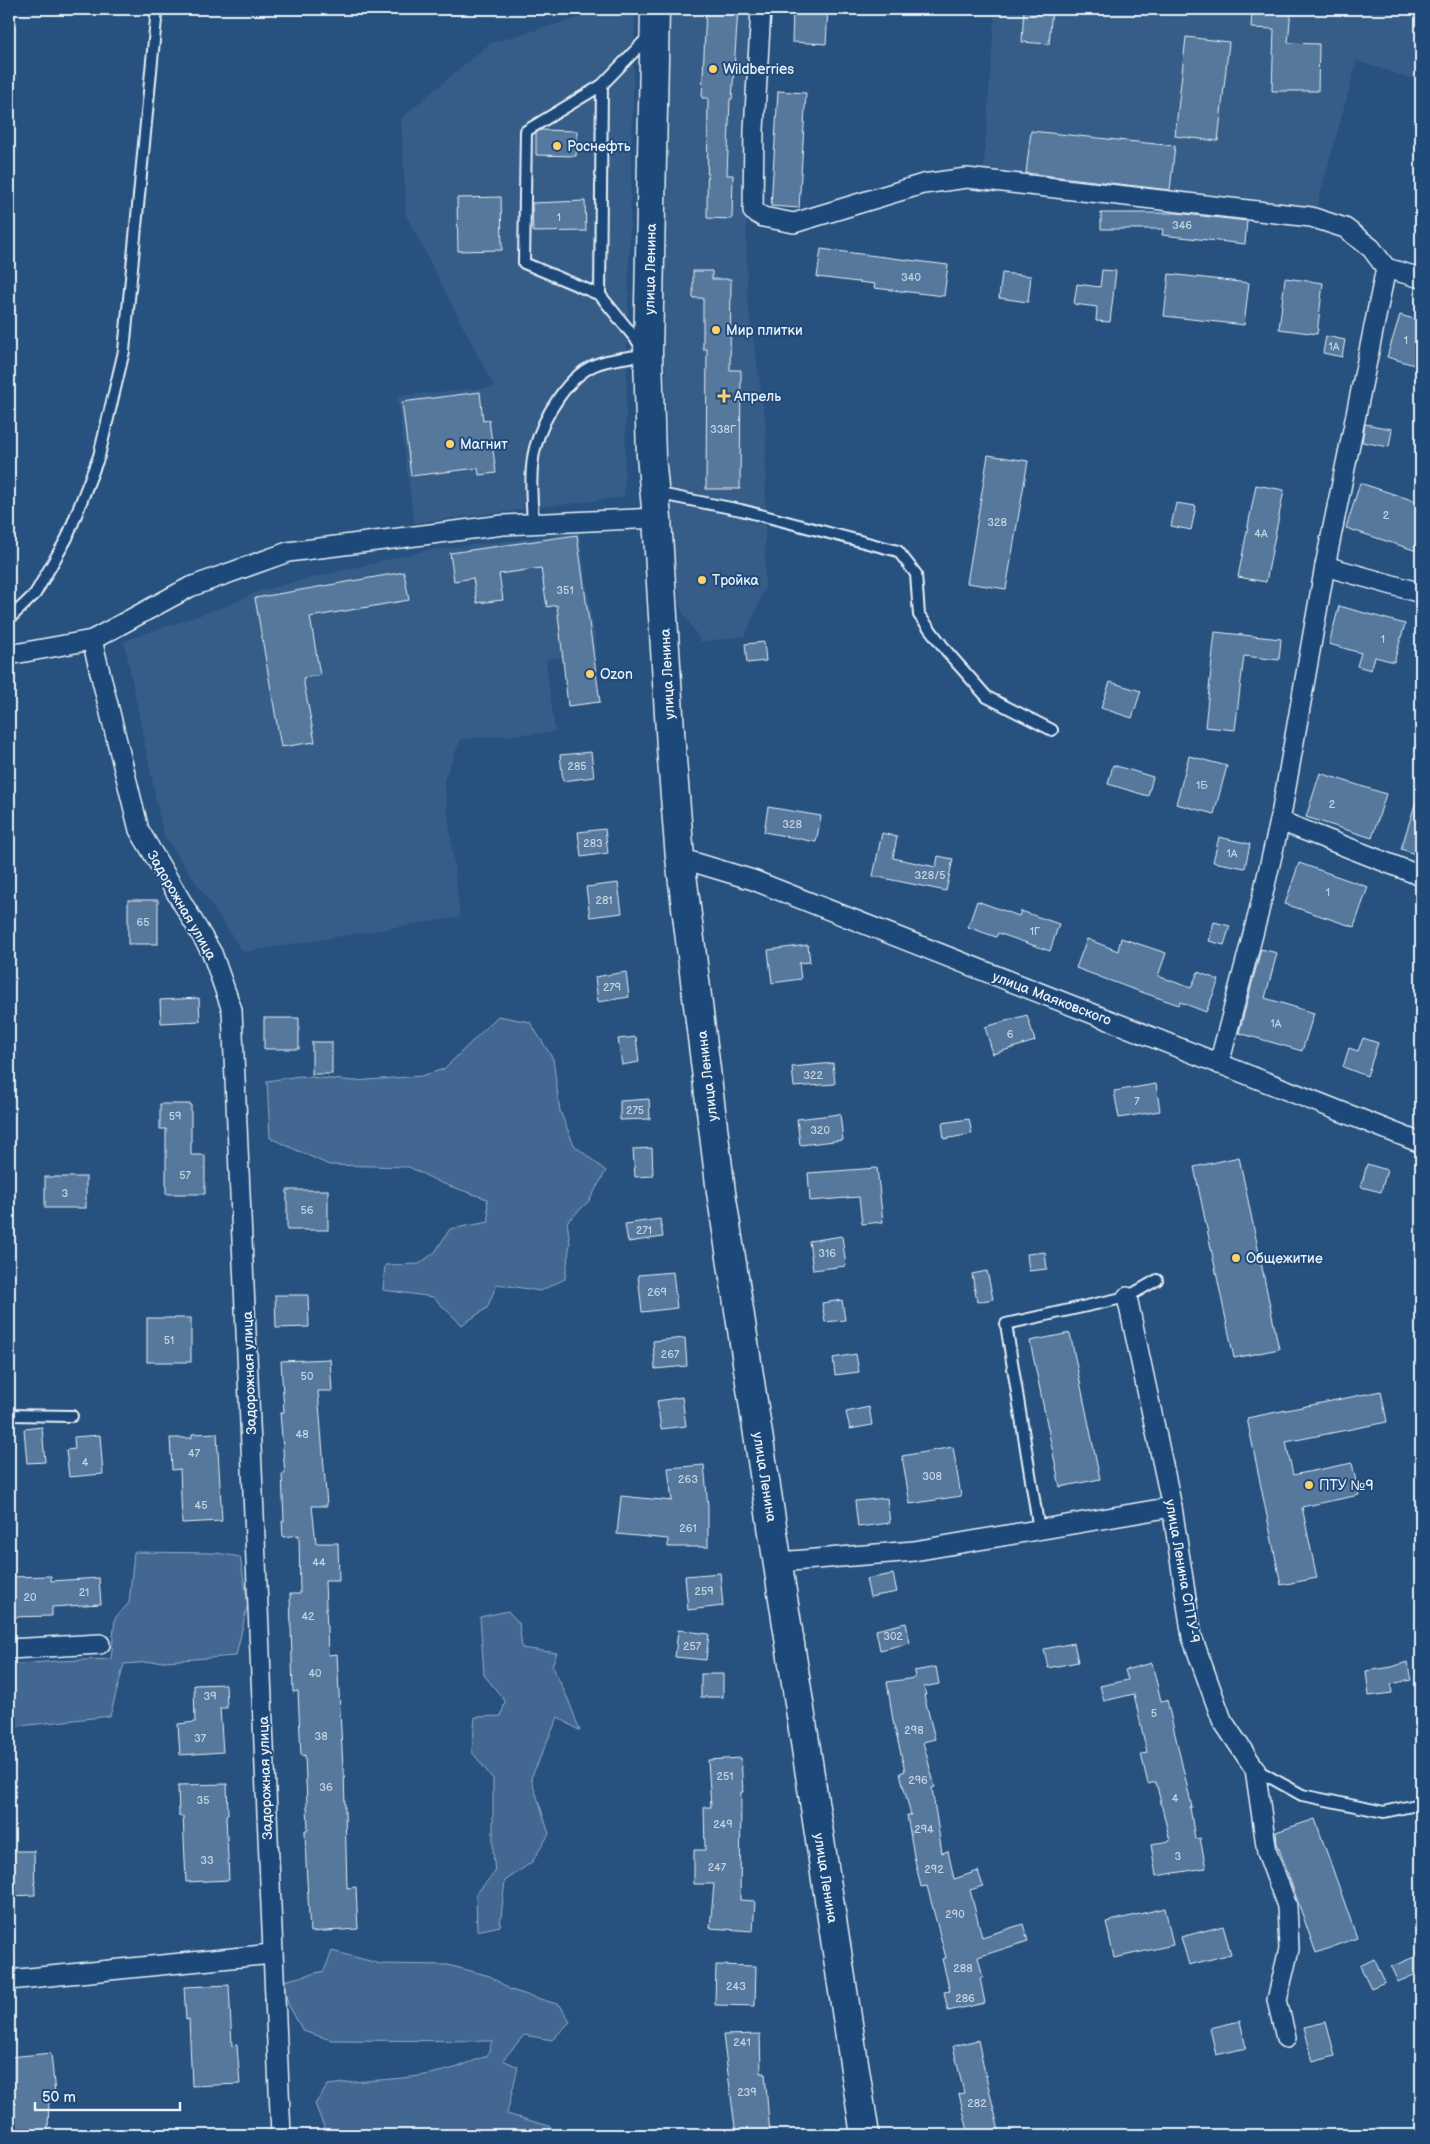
<svg xmlns="http://www.w3.org/2000/svg" width="1430" height="2144" viewBox="0 0 1430 2144" font-family="'Balsamiq Sans',sans-serif">
	<rect width="100%" height="100%" fill="#27517f"/>
	<filter id="ink" filterUnits="userSpaceOnUse"><feTurbulence type="fractalNoise" baseFrequency=".02" numOctaves="2"/><feDisplacementMap in="SourceGraphic" scale="10" xChannelSelector="R" yChannelSelector="G"/><feConvolveMatrix kernelMatrix="1 2 1 2 8 2 1 2 1" color-interpolation-filters="sRGB"/></filter>
	<g filter="url(#ink)">
		<g fill="#355d88">
			<polygon points="609,9 635,9 624,497 414,523 397,396 494,387 406,215 401,118 490,43"/>
			<polygon points="670,9 755,9 746,173 747,299 766,424 765,588 745,636 701,642 680,608 669,501 664,331 667,80"/>
			<polygon points="995,9 1421,9 1421,82 1357,61 1315,213 983,176"/>
			<polygon points="579,532 597,651 546,660 555,732 461,739 444,780 460,917 243,952 163,834 124,641 226,606 262,590 423,551"/>
		</g>
		<g fill="#436891" stroke="#96acc4">
			<polygon points="498,1016 530,1022 553,1059 560,1111 574,1145 606,1171 589,1201 567,1222 570,1243 565,1279 540,1291 497,1284 487,1308 462,1325 433,1297 383,1290 385,1265 419,1264 435,1252 450,1229 489,1222 487,1199 441,1183 409,1167 329,1165 270,1138 267,1081 299,1076 354,1081 421,1076 444,1069"/>
			<polygon points="134,1552 217,1553 240,1557 248,1603 236,1656 124,1664 110,1716 20,1726 9,1724 9,1665 57,1661 111,1659 115,1618 129,1603"/>
			<polygon points="508,1611 519,1623 522,1648 557,1653 552,1665 568,1699 580,1731 558,1717 531,1778 549,1834 532,1862 505,1881 500,1926 477,1931 476,1894 495,1872 493,1853 493,1779 472,1752 475,1717 501,1716 505,1701 484,1675 480,1617"/>
			<path d="M332 1951 381 1964 448 1965 490 1976 511 1990 560 2005 570 2022 552 2040 524 2035 503 2060 518 2067 507 2114 549 2126 559 2135H323L326 2132 315 2104 328 2085C366 2079 406 2081 443 2071 458 2068 472 2061 487 2056L492 2041 331 2040 303 2031 288 2004 283 1981 324 1971Z"/>
		</g>
		<g fill="#57789d" stroke="#e8f1f8">
			<polygon points="706,9 738,9 732,99 730,99 727,175 733,175 732,219 707,218 708,98 702,98"/>
			<polygon points="793,9 828,9 826,44 792,42"/>
			<polygon points="1024,9 1052,9 1049,44 1022,42"/>
			<polygon points="1252,9 1291,9 1288,43 1319,44 1318,91 1272,91 1274,29 1251,28"/>
			<polygon points="1186,37 1229,42 1218,141 1175,136"/>
			<polygon points="778,91 806,93 799,208 771,206"/>
			<polygon points="540,130 577,131 576,156 536,155 536,133"/>
			<polygon points="1031,131 1175,146 1170,190 1026,173"/>
			<polygon points="501,197 502,250 458,251 457,198"/>
			<polygon points="585,201 586,231 533,232 532,203"/>
			<polygon points="1101,213 1176,213 1247,221 1245,244 1162,235 1163,229 1101,229"/>
			<polygon points="821,249 948,265 944,296 874,288 875,284 817,277"/>
			<polygon points="1102,270 1116,271 1110,322 1096,321 1097,307 1074,304 1077,284 1100,287"/>
			<polygon points="693,271 712,271 712,279 731,279 730,370 741,370 740,489 706,489 707,349 703,349 703,298 693,298"/>
			<polygon points="1002,273 1031,276 1028,302 999,298"/>
			<polygon points="1169,274 1249,283 1244,325 1164,316"/>
			<polygon points="1285,278 1323,283 1317,334 1279,329"/>
			<polygon points="1400,315 1421,321 1421,367 1387,357"/>
			<polygon points="1326,336 1345,340 1342,357 1323,353"/>
			<polygon points="480,392 483,421 489,420 496,473 479,475 478,468 411,476 402,402"/>
			<polygon points="1365,424 1392,429 1389,447 1362,442"/>
			<polygon points="988,455 1028,461 1006,589 967,583"/>
			<polygon points="1360,483 1421,503 1421,537 1417,551 1346,528"/>
			<polygon points="1256,485 1284,490 1266,582 1238,577"/>
			<polygon points="1176,503 1196,506 1191,530 1171,526"/>
			<polygon points="577,535 600,702 568,706 557,605 547,607 541,568 499,574 503,600 477,603 473,578 454,581 450,553"/>
			<polygon points="404,572 409,600 310,617 320,675 303,678 315,742 281,747 255,598"/>
			<polygon points="1339,606 1405,624 1394,662 1375,657 1371,670 1357,666 1361,653 1329,644"/>
			<polygon points="1215,632 1281,639 1279,660 1244,656 1235,730 1205,727"/>
			<polygon points="764,642 766,661 747,663 745,644"/>
			<polygon points="1110,682 1141,691 1132,718 1101,708"/>
			<polygon points="591,752 594,777 563,781 560,755"/>
			<polygon points="1189,756 1227,766 1214,814 1176,804"/>
			<polygon points="1113,765 1153,777 1148,796 1108,784"/>
			<polygon points="1320,773 1386,794 1372,838 1306,817"/>
			<polygon points="1418,795 1421,796 1421,856 1401,849"/>
			<polygon points="768,807 821,816 816,842 764,832"/>
			<polygon points="605,829 608,853 581,857 578,832"/>
			<polygon points="882,833 897,837 893,858 936,867 938,856 953,859 946,891 873,876"/>
			<polygon points="1219,837 1250,844 1245,868 1213,862"/>
			<polygon points="1299,863 1368,887 1354,927 1285,904"/>
			<polygon points="618,883 622,913 590,917 586,887"/>
			<rect x="128" y="900" width="30" height="44"/>
			<polygon points="977,901 1019,916 1021,911 1059,924 1050,951 998,933 996,937 968,927"/>
			<polygon points="1214,922 1230,926 1224,945 1209,941"/>
			<polygon points="1121,938 1166,953 1158,976 1191,988 1198,972 1219,980 1206,1012 1180,1002 1179,1005 1127,987 1076,968 1087,939 1118,951"/>
			<polygon points="808,945 810,962 799,963 801,979 772,983 768,950"/>
			<polygon points="1261,949 1277,953 1265,998 1314,1013 1302,1051 1239,1033"/>
			<polygon points="626,972 629,997 598,1002 595,977"/>
			<polygon points="199,998 200,1021 161,1023 160,1000"/>
			<polygon points="1027,1015 1035,1041 993,1054 985,1027"/>
			<rect x="264" y="1018" width="35" height="31"/>
			<polygon points="636,1037 639,1062 622,1065 618,1039"/>
			<polygon points="1363,1038 1378,1043 1367,1076 1343,1067 1349,1048 1358,1051"/>
			<rect x="312" y="1042" width="20" height="32"/>
			<polygon points="833,1063 835,1084 794,1087 792,1067"/>
			<polygon points="1156,1084 1160,1111 1119,1118 1114,1091"/>
			<polygon points="649,1099 650,1119 620,1120 620,1101"/>
			<polygon points="160,1104 191,1104 191,1155 205,1155 205,1194 166,1194 166,1129 160,1129"/>
			<polygon points="840,1114 843,1140 800,1145 797,1119"/>
			<polygon points="969,1119 972,1134 944,1139 942,1123"/>
			<polygon points="652,1148 653,1176 635,1177 633,1149"/>
			<polygon points="1239,1157 1279,1349 1234,1358 1194,1167"/>
			<polygon points="1367,1164 1387,1170 1381,1192 1361,1187"/>
			<polygon points="877,1168 883,1222 862,1224 859,1197 810,1201 808,1173"/>
			<rect x="45" y="1177" width="41" height="31"/>
			<rect x="287" y="1190" width="41" height="40"/>
			<polygon points="660,1219 663,1237 628,1242 625,1224"/>
			<polygon points="842,1236 846,1266 813,1270 809,1241"/>
			<polygon points="1045,1252 1047,1269 1029,1271 1027,1254"/>
			<polygon points="987,1271 993,1299 977,1302 972,1274"/>
			<polygon points="673,1272 677,1308 642,1312 638,1275"/>
			<polygon points="275,1295 308,1295 309,1327 276,1328"/>
			<polygon points="842,1300 845,1320 825,1322 822,1303"/>
			<rect x="147" y="1318" width="44" height="44"/>
			<polygon points="1070,1333 1100,1479 1060,1487 1030,1341"/>
			<polygon points="685,1338 687,1366 655,1369 653,1341"/>
			<polygon points="856,1354 859,1372 835,1375 833,1358"/>
			<polygon points="330,1359 332,1391 318,1391 327,1506 312,1506 316,1543 338,1543 339,1581 325,1581 328,1655 337,1654 343,1768 344,1768 347,1888 356,1887 358,1929 310,1932 306,1863 305,1830 308,1830 305,1755 301,1756 298,1691 293,1692 290,1594 300,1594 299,1535 283,1537 282,1521 284,1521 282,1474 285,1474 280,1413 284,1412 281,1361"/>
			<polygon points="1381,1391 1387,1422 1286,1442 1293,1475 1352,1463 1359,1495 1302,1507 1317,1578 1281,1585 1247,1418"/>
			<polygon points="682,1397 686,1426 661,1429 657,1401"/>
			<polygon points="869,1407 872,1425 850,1429 846,1412"/>
			<polygon points="42,1427 45,1462 27,1463 24,1429"/>
			<polygon points="217,1433 222,1521 182,1523 180,1469 172,1470 170,1438 192,1438 192,1434"/>
			<polygon points="100,1435 103,1474 69,1477 66,1450 75,1449 74,1437"/>
			<polygon points="953,1447 961,1496 910,1504 902,1456"/>
			<polygon points="704,1465 708,1506 708,1547 668,1547 668,1539 617,1534 621,1496 672,1501 668,1468"/>
			<polygon points="887,1498 890,1523 858,1527 855,1501"/>
			<polygon points="720,1573 723,1606 688,1610 685,1576"/>
			<polygon points="893,1574 897,1592 870,1597 866,1579"/>
			<polygon points="51,1576 51,1581 99,1578 101,1604 52,1607 52,1616 9,1617 9,1577"/>
			<polygon points="906,1623 910,1643 880,1650 876,1630"/>
			<polygon points="678,1630 709,1634 706,1660 675,1657"/>
			<polygon points="1074,1643 1078,1662 1048,1668 1044,1649"/>
			<polygon points="1407,1662 1411,1680 1391,1684 1392,1693 1369,1696 1366,1671 1392,1667"/>
			<polygon points="1152,1663 1161,1701 1167,1700 1192,1807 1190,1807 1195,1839 1200,1838 1206,1868 1156,1876 1151,1844 1170,1841 1156,1782 1148,1784 1141,1754 1147,1753 1134,1694 1104,1701 1100,1686 1128,1680 1125,1670"/>
			<polygon points="936,1667 939,1684 924,1687 926,1695 924,1695 935,1739 923,1742 935,1787 932,1788 942,1853 948,1851 954,1879 978,1871 983,1886 970,1890 982,1937 1023,1924 1028,1941 978,1957 983,1978 980,1978 985,2003 948,2011 944,1992 950,1991 942,1959 946,1958 927,1886 921,1887 914,1856 907,1815 911,1815 900,1773 905,1771 893,1721 887,1682 915,1678 914,1671"/>
			<rect x="701" y="1674" width="22" height="23"/>
			<polygon points="226,1684 227,1708 220,1708 223,1752 180,1755 178,1724 195,1722 194,1685"/>
			<polygon points="741,1758 743,1792 741,1792 740,1900 755,1901 753,1931 710,1928 714,1884 694,1884 694,1850 705,1850 704,1807 711,1807 708,1760"/>
			<polygon points="227,1784 228,1814 226,1815 229,1880 186,1882 183,1816 179,1816 178,1785"/>
			<polygon points="1315,1819 1357,1938 1316,1953 1277,1843 1276,1832"/>
			<polygon points="9,1851 34,1851 35,1895 9,1896"/>
			<polygon points="1165,1908 1173,1945 1114,1958 1106,1922"/>
			<polygon points="1223,1926 1231,1954 1189,1965 1181,1937"/>
			<polygon points="1421,1954 1421,1972 1398,1982 1391,1967"/>
			<polygon points="1374,1959 1385,1982 1371,1988 1360,1966"/>
			<polygon points="716,1965 756,1966 755,2006 715,2005"/>
			<polygon points="229,1985 232,2046 237,2045 240,2084 192,2086 189,2019 186,2020 184,1987"/>
			<polygon points="1240,2021 1246,2048 1216,2055 1210,2028"/>
			<polygon points="1326,2022 1335,2056 1313,2062 1304,2027"/>
			<polygon points="760,2034 761,2073 765,2073 770,2135 736,2135 723,2035"/>
			<polygon points="978,2040 983,2064 1000,2135 969,2135 959,2094 964,2093 953,2046"/>
			<polygon points="51,2053 55,2094 49,2095 48,2135 11,2134 12,2091 9,2057"/>
		</g>
		<g fill="none" stroke-linecap="round" stroke-linejoin="round">
			<defs>
				<g id="service">
					<polyline points="600,295 524,263 526,131 602,85"/>
					<polyline points="655,493 741,510 898,551 916,574 919,615 949,654 987,697 1052,730"/>
					<path d="M533 524C532 500 529 472 535 448 543 418 568 373 600 363 615 358 633 357 648 354L600 295 602 85 650 35"/>
					<polyline points="9,619 35,594 67,538 99,456 124,351 157,9"/>
					<polyline points="9,1415 72,1416"/>
					<polyline points="1039,1530 1006,1324 1127,1297 1157,1280"/>
					<polyline points="1255,1769 1302,1795 1384,1812 1421,1804"/>
				</g>
				<g id="minor">
					<polyline points="761,9 754,130 753,211 763,217 794,223 923,184 967,178 1311,217 1345,228 1371,248 1386,268 1325,566 1280,821 1258,915 1219,1064"/>
					<polyline points="1386,268 1421,278"/>
					<polyline points="1325,566 1421,593"/>
					<polyline points="92,640 139,830 212,953 232,1010 281,2135"/>
					<polyline points="9,655 92,640 190,587 288,552 503,525 657,518"/>
					<polyline points="1280,821 1421,876"/>
					<polyline points="680,858 753,880 1421,1143"/>
					<polyline points="1127,1297 1172,1507 1192,1637 1222,1720 1255,1769 1267,1852 1287,1906 1289,1949 1277,2000 1286,2038"/>
					<polyline points="779,1562 914,1551 1172,1507"/>
					<polyline points="9,1649 100,1644"/>
					<polyline points="9,1980 272,1954"/>
				</g>
				<polyline id="primary" points="655,9 648,354 651,456 657,518 671,747 680,858 721,1192 865,2135"/>
			</defs>
			<use href="#service" stroke="#e8f1f8" stroke-width="14"/>
			<use href="#minor" stroke="#e8f1f8" stroke-width="22"/>
			<use href="#primary" stroke="#e8f1f8" stroke-width="31"/>
			<use href="#service" stroke="#1f4a7a" stroke-width="10"/>
			<use href="#minor" stroke="#1f4a7a" stroke-width="19"/>
			<use href="#primary" stroke="#1f4a7a" stroke-width="28"/>
		</g>
	</g>
	<g fill="#ffd166" stroke="#1f4a7a" stroke-width="2">
		<circle cx="713" cy="69" r="5"/>
		<circle cx="557" cy="146" r="5"/>
		<circle cx="716" cy="330" r="5"/>
		<path d="M721.5 388.5h5v5h5v5h-5v5h-5v-5h-5v-5h5z"/>
		<circle cx="450" cy="444" r="5"/>
		<circle cx="702" cy="580" r="5"/>
		<circle cx="590" cy="674" r="5"/>
		<circle cx="1236" cy="1258" r="5"/>
		<circle cx="1309" cy="1485" r="5"/>
	</g>
	<g text-anchor="middle" stroke-width="4" stroke-linejoin="round" paint-order="stroke">
		<g font-size="11" fill="#c4d3e1">
			<text x="559" y="221">1</text>
			<text x="1182" y="229">346</text>
			<text x="911" y="281">340</text>
			<text x="1406" y="344">1</text>
			<text x="1334" y="350">1А</text>
			<text x="723" y="433">338Г</text>
			<text x="1386" y="519">2</text>
			<text x="997" y="526">328</text>
			<text x="1261" y="537">4А</text>
			<text x="565" y="594">351</text>
			<text x="1383" y="643">1</text>
			<text x="577" y="770">285</text>
			<text x="1202" y="789">1Б</text>
			<text x="1332" y="808">2</text>
			<text x="792" y="828">328</text>
			<text x="593" y="847">283</text>
			<text x="1232" y="857">1А</text>
			<text x="930" y="879">328/5</text>
			<text x="1328" y="896">1</text>
			<text x="604" y="904">281</text>
			<text x="143" y="926">65</text>
			<text x="1035" y="935">1Г</text>
			<text x="612" y="991">279</text>
			<text x="1276" y="1027">1А</text>
			<text x="1010" y="1038">6</text>
			<text x="813" y="1079">322</text>
			<text x="1137" y="1105">7</text>
			<text x="635" y="1114">275</text>
			<text x="175" y="1120">59</text>
			<text x="820" y="1134">320</text>
			<text x="185" y="1179">57</text>
			<text x="65" y="1197">3</text>
			<text x="307" y="1214">56</text>
			<text x="644" y="1234">271</text>
			<text x="827" y="1257">316</text>
			<text x="657" y="1296">269</text>
			<text x="169" y="1344">51</text>
			<text x="670" y="1358">267</text>
			<text x="307" y="1380">50</text>
			<text x="302" y="1438">48</text>
			<text x="194" y="1457">47</text>
			<text x="85" y="1466">4</text>
			<text x="932" y="1480">308</text>
			<text x="688" y="1483">263</text>
			<text x="201" y="1509">45</text>
			<text x="688" y="1532">261</text>
			<text x="319" y="1566">44</text>
			<text x="704" y="1595">259</text>
			<text x="84" y="1596">21</text>
			<text x="30" y="1601">20</text>
			<text x="308" y="1620">42</text>
			<text x="893" y="1640">302</text>
			<text x="692" y="1650">257</text>
			<text x="315" y="1677">40</text>
			<text x="210" y="1700">39</text>
			<text x="1154" y="1717">5</text>
			<text x="914" y="1734">298</text>
			<text x="321" y="1740">38</text>
			<text x="200" y="1742">37</text>
			<text x="725" y="1780">251</text>
			<text x="918" y="1784">296</text>
			<text x="326" y="1791">36</text>
			<text x="1175" y="1802">4</text>
			<text x="203" y="1804">35</text>
			<text x="723" y="1828">249</text>
			<text x="924" y="1833">294</text>
			<text x="1178" y="1860">3</text>
			<text x="207" y="1864">33</text>
			<text x="717" y="1871">247</text>
			<text x="934" y="1873">292</text>
			<text x="955" y="1918">290</text>
			<text x="963" y="1972">288</text>
			<text x="736" y="1990">243</text>
			<text x="965" y="2002">286</text>
			<text x="742" y="2046">241</text>
			<text x="747" y="2096">239</text>
			<text x="977" y="2107">282</text>
		</g>
		<g font-size="14" fill="#e8f1f8" stroke="#1f4a7a" text-anchor="start">
			<text x="723" y="74">Wildberries</text>
			<text x="567" y="151">Роснефть</text>
			<text x="726" y="335">Мир плитки</text>
			<text x="734" y="401">Апрель</text>
			<text x="460" y="449">Магнит</text>
			<text x="712" y="585">Тройка</text>
			<text x="600" y="679">Ozon</text>
			<text x="1246" y="1263">Общежитие</text>
			<text x="1319" y="1490">ПТУ №9</text>
		</g>
		<g font-size="14" fill="#e8f1f8" stroke="#1f4a7a">
			<text transform="translate(650 269) rotate(-89)" y="5">улица Ленина</text>
			<text transform="translate(667 674) rotate(-93)" y="5">улица Ленина</text>
			<text transform="translate(182 905) rotate(60)" y="5">Задорожная улица</text>
			<text transform="translate(1052 998) rotate(21)" y="5">улица Маяковского</text>
			<text transform="translate(707 1076) rotate(-97)" y="5">улица Ленина</text>
			<text transform="translate(249 1373) rotate(-92)" y="5">Задорожная улица</text>
			<text transform="translate(765 1477) rotate(81)" y="5">улица Ленина</text>
			<text transform="translate(1183 1571) rotate(80)" y="5">улица Ленина СПТУ-9</text>
			<text transform="translate(265 1778) rotate(-92)" y="5">Задорожная улица</text>
			<text transform="translate(826 1878) rotate(81)" y="5">улица Ленина</text>
		</g>
	</g>
	<rect width="1430" height="2144" fill="none" stroke="#1f4a7a" stroke-width="30"/>
	<rect x="15" y="15" width="1400" height="2114" fill="none" stroke="#e8f1f8" stroke-width="2" filter="url(#ink)"/>
	<path d="M35 2102v8h145v-8" fill="none" stroke="#e8f1f8" stroke-width="2.5"/>
	<text x="42" y="2102" font-size="15" fill="#e8f1f8" stroke="#1f4a7a" stroke-width="4" paint-order="stroke">50 m</text>
</svg>
